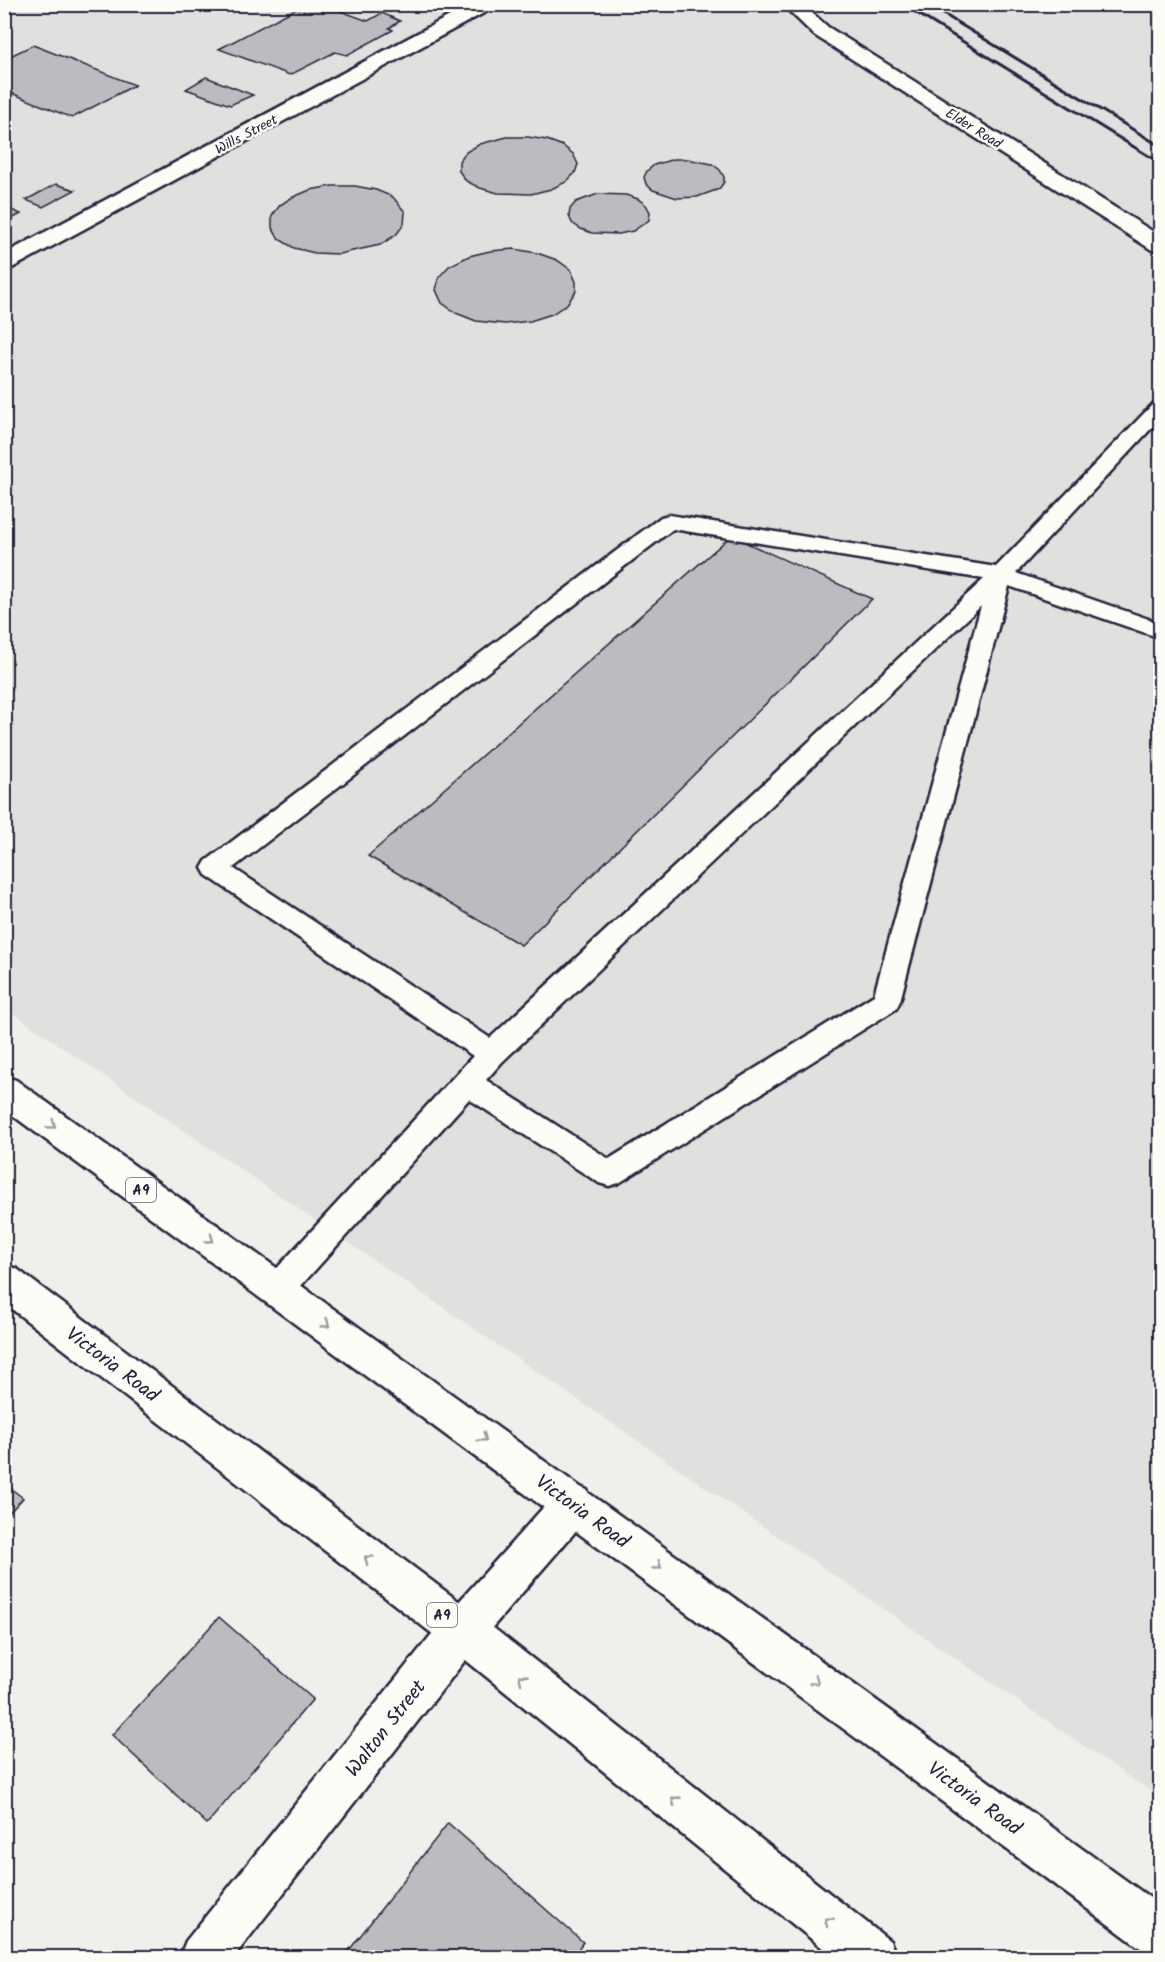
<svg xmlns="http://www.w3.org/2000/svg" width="1165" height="1962" viewBox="0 0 1165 1962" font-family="Kalam,sans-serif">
	<rect width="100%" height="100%" fill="#f0efec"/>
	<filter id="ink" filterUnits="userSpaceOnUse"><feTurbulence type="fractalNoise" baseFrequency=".0167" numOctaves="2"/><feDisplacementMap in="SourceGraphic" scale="12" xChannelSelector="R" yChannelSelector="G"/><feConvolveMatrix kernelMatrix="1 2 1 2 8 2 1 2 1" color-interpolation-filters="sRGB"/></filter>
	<g filter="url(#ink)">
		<polygon fill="#e0e0df" points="4,5 1160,5 1160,1798 5,1008"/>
		<g fill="#bcbcc0" stroke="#22223b" stroke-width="1.5">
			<polygon points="305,4 321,4 368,21 382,13 400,21 389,28 393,30 347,55 335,52 290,75 219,49"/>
			<polygon points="33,45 135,85 72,118 4,90 4,59"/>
			<polygon points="206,77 253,95 230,105 186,89"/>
			<polygon points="507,137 528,137 547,140 563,146 573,154 578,164 575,173 566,182 551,189 531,194 498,193 480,188 466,181 459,171 459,161 466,152 480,144"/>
			<polygon points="674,159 687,159 712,164 720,170 724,177 724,182 719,189 697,197 677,198 653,190 646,184 644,177 647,171 654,165"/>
			<polygon points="56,184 75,190 43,207 26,200"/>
			<polygon points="332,186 355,186 376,190 393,197 405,212 404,224 396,235 380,245 339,254 315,253 294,248 279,239 272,228 272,216 280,205 291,198 310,190"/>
			<polygon points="598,194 626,195 638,199 646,205 650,212 649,220 633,231 619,234 592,233 581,229 572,223 569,216 570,209 576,202"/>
			<polygon points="9,209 21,214 4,223 4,211"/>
			<polygon points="514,249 537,253 557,260 571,270 576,282 576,291 567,304 552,314 530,321 505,324 476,321 456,313 442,303 436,290 439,277 449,266 469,256 490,251"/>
			<polygon points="731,536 872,599 521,945 368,856"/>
			<polygon points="4,1483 23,1498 4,1518"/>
			<polygon points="219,1617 313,1699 207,1824 112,1735"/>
			<polygon points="448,1823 583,1942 572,1958 343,1958"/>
		</g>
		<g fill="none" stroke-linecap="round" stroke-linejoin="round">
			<defs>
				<path id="lane" d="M1160 402V419L1016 573 1160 623V638L1009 586 900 1001 896 1009 619 1183 609 1186 599 1183 469 1099 289 1299 278 1303 267 1299 263 1289 267 1279 473 1056 206 875 202 868 206 861 661 517 669 515 996 567 1153 404ZM673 529 984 579 490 1038 233 868ZM981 606 874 995 609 1159 486 1080 502 1062Z"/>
				<g id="street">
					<polygon points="472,4 496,4 493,8 12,268 4,270 4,254"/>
					<polygon points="782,4 802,4 828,27 1160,236 1160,251 1152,250 814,35"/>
					<polygon points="573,1484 587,1490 593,1504 587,1518 477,1645 233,1958 179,1958 186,1941 447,1615 559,1490"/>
				</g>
				<g id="highway">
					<polygon points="4,1076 16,1080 1160,1905 1160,1956 1143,1950 4,1109"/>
					<polygon points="4,1265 17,1269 477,1615 890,1941 897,1958 835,1958 447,1645 4,1303"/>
				</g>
			</defs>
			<use href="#lane" stroke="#22223b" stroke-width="5"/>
			<use href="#street" stroke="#22223b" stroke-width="5"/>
			<use href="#highway" stroke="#22223b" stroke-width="5"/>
			<use href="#lane" fill="#fdfcf7" fill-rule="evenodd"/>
			<use href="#street" fill="#fdfcf7" fill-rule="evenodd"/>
			<use href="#highway" fill="#fdfcf7" fill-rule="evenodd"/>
			<g stroke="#22223b" stroke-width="3">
				<polyline points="902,4 1160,163"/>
				<polyline points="927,4 1160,146"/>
			</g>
		</g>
		<defs><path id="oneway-chevron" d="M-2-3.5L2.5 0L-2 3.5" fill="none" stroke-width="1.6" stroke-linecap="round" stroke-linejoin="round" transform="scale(1.5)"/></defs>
		<g stroke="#9a9aa2">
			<use href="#oneway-chevron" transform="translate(52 1125) rotate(36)"/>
			<use href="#oneway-chevron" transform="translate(210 1239) rotate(36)"/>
			<use href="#oneway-chevron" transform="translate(326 1324) rotate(36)"/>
			<use href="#oneway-chevron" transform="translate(483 1438) rotate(36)"/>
			<use href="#oneway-chevron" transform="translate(368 1559) rotate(-143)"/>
			<use href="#oneway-chevron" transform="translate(658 1566) rotate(36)"/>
			<use href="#oneway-chevron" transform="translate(522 1678) rotate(-141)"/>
			<use href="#oneway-chevron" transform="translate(815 1681) rotate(36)"/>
			<use href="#oneway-chevron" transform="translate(675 1800) rotate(-141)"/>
			<use href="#oneway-chevron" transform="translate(828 1921) rotate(-141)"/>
		</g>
	</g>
	<g text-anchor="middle" stroke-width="5" stroke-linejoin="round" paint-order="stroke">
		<g font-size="14" fill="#22223b" stroke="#fdfcf7">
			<text transform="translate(974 128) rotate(32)" y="5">Elder Road</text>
			<text transform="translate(246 134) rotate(-28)" y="5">Wills Street</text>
		</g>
		<g fill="#fdfcf7" stroke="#646373" stroke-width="1.5">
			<rect x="126" y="1178" width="30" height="24" rx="4.5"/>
			<rect x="427" y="1603" width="30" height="24" rx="4.5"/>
		</g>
		<g font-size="15" font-weight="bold" fill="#22223b">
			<text x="141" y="1195">A9</text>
			<text x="442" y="1620">A9</text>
		</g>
		<g font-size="20" fill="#22223b" stroke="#fdfcf7">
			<text transform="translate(113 1364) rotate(37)" y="7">Victoria Road</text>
			<text transform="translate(583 1511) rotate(36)" y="7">Victoria Road</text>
			<text transform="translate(385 1728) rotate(-52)" y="7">Walton Street</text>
			<text transform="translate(975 1798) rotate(36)" y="7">Victoria Road</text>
		</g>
	</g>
	<rect width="1165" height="1962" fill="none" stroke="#fdfcf7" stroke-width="24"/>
	<rect x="12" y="12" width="1141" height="1938" fill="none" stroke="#22223b" stroke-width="2" filter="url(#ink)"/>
</svg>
